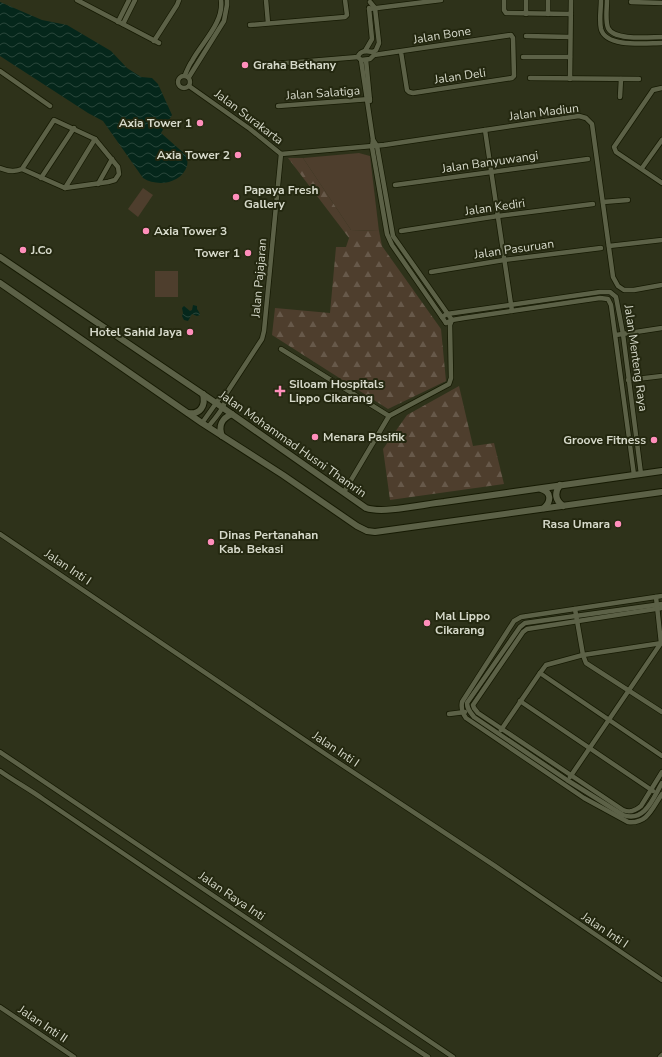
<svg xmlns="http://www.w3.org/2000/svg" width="662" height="1057" viewBox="0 0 662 1057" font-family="'Nunito Sans',sans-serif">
	<defs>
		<pattern id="forest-firs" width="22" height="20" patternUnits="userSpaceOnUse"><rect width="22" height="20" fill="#4e3e2d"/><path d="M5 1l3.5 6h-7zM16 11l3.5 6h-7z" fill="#67594a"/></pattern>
		<pattern id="water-waves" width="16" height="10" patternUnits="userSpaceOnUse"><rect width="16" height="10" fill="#05271b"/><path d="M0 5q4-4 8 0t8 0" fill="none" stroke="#29463b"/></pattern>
	</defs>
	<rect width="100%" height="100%" fill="#2e321a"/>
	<g fill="#4e3e2d">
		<polygon points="359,153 370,156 379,231 351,230 303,158"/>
		<polygon points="143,188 153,195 138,217 128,209"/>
		<rect x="155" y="271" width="23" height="26"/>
	</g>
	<g fill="url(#forest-firs)">
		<polygon points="288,158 303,158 351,230 379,231 382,246 441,329 446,381 388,409 272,335 275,308 330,313 336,247 346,247 349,238"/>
		<polygon points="459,386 473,446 494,443 504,484 390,500 383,449 407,415"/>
	</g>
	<g fill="url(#water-waves)">
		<path d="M0 2 42 20 67 25 111 51 127 68 141 77 152 78 158 84 172 115 161 133 187 156C187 159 188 163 187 166 181 184 157 187 143 178L103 121 88 113 0 56Z"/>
		<polygon points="193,305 197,306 197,309 199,312 200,315 197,316 192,314 188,321 184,320 182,316 183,313 182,308 184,306 190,311 192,310"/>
	</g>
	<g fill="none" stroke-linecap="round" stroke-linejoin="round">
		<defs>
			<g id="street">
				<polyline points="77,0 159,43"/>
				<polyline points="266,0 268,23"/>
				<polyline points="504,0 504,10 506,13 571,14"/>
				<path d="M601 0C601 9 599 20 601 29 606 48 646 43 662 43"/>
				<path d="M607 0C607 9 605 20 608 28 614 41 650 37 662 37"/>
				<polyline points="370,2 375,8 379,43 376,50 373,52"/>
				<polyline points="631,2 662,3"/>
				<polyline points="369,9 441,0"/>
				<polyline points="526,14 526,0"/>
				<polyline points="548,14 548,0"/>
				<polyline points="118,22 129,0"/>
				<polyline points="123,24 135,0"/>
				<polyline points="250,25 345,17 347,15 345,0"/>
				<polyline points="526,36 570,37"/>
				<polyline points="154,41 177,5 179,0"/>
				<polyline points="365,51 372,39 369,8"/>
				<path d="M365 51 373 52 374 55 370 59 361 60 358 57C359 53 361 52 365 51Z"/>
				<polyline points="374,55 511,35 513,38 514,76 512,78 413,93 409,92 407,90 401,52"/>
				<polyline points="523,57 570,57"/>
				<polyline points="361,60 373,140 372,147 387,234 392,245 446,323"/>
				<polyline points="366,60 370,101"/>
				<polyline points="274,64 358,57"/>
				<polyline points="0,71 50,106"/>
				<path d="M185 75C187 70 189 65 192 61 202 42 224 23 221 0"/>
				<circle cx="184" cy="82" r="6"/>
				<polyline points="189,77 224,21 227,5 227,0"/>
				<polyline points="530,78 639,79"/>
				<polyline points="570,79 571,0"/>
				<polyline points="189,86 250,129 281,154 384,145 579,116 586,118 592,124 613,277 618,286 624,290 634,290 662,285"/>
				<polyline points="662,88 653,90 614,147 616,152 662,183"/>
				<polyline points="620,97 621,79"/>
				<polyline points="278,106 370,99"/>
				<polyline points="485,130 512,311"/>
				<polyline points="373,140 377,146 393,236 452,320 450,325 451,378 449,384 389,416"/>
				<path d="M0 168C7 171 15 172 22 169L54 120 95 139 118 167 119 174 115 180 108 182 65 188 22 169"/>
				<polyline points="642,168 662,140"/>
				<polyline points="41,178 74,128"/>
				<polyline points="98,184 112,159"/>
				<polyline points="395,185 588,159"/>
				<polyline points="65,188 95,139"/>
				<polyline points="603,202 628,200"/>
				<polyline points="401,231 498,216 593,204"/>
				<polyline points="609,246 662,240"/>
				<polyline points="431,272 504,260 601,248"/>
				<polyline points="442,317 447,314 600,292 610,292 616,297 623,334 641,474"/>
				<polyline points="446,323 452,320 464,318 600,298 608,299 611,305 634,475"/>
				<polyline points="616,335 662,328"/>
				<polyline points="281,349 389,416"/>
				<polyline points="628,380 662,376"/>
				<polyline points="202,423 219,399 226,394 262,339 264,331 281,154"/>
				<path d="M208 427C215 418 227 406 226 394"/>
				<polyline points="344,492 389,416"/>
				<polyline points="0,534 327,755 495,866 662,980"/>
				<path d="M662 596 521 617 514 621 462 702C461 708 462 713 466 718L584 798 628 822C648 824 652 808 662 794"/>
				<path d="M662 604 525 623 520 627 467 703C467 709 470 712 474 717L567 780 623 815C645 823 653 798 662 783"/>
				<path d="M662 608 527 629 523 632 473 705 474 708 478 713 623 810C630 813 635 811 641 806L662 772"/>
				<polyline points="575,609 583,655 586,663 662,712"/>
				<polyline points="540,673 662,756"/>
				<polyline points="520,701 653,791"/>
				<polyline points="449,714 465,712"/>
				<polyline points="501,730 540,673 546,665 583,655 662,643"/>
				<polyline points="0,752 453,1057"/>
				<path d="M0 771C14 781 29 789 43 799 171 886 298 972 428 1057"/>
				<polyline points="570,777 661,643 656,597"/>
				<polyline points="0,1007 74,1057"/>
				<polyline points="660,1057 662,1055"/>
			</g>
			<g id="secondary">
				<path d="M0 257 216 403 366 508C384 514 424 504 444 502 517 492 589 481 662 471"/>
				<polyline points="0,283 202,423 283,475 357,526 367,531 375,532 662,492"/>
				<path d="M188 413C200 415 206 406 203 394"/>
				<path d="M222 436C218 426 222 418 232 414"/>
				<path d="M560 485C554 493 555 500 563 506"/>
				<path d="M541 489C552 492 551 502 544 508"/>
			</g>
		</defs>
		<use href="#street" stroke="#161a03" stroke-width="6"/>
		<use href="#secondary" stroke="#161a03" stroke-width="8"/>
		<use href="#street" stroke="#5c6147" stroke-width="4.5"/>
		<use href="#secondary" stroke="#5c6147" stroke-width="6"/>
	</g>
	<g fill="#ff8ebb" stroke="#242810" stroke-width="1.5">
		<circle cx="245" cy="65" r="4"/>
		<circle cx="200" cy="123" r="4"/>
		<circle cx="238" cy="155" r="4"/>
		<circle cx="236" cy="197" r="4"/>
		<circle cx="146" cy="231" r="4"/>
		<circle cx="23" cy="250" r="4"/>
		<circle cx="248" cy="253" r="4"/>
		<circle cx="190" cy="332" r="4"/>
		<path d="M278 385h4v4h4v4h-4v4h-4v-4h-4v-4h4z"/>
		<circle cx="315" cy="437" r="4"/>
		<circle cx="654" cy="440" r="4"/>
		<circle cx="618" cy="524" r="4"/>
		<circle cx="211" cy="542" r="4"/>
		<circle cx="427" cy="623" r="4"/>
	</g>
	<g text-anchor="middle" stroke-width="4" stroke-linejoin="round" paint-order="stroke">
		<g font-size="12" fill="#d6d9ca" stroke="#242810">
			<text transform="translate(442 35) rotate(-9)" y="4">Jalan Bone</text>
			<text transform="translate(460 76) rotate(-8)" y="4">Jalan Deli</text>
			<text transform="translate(323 93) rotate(-4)" y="4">Jalan Salatiga</text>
			<text transform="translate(544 112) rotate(-7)" y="4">Jalan Madiun</text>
			<text transform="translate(249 117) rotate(37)" y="4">Jalan Surakarta</text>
			<text transform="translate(490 162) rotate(-8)" y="4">Jalan Banyuwangi</text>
			<text transform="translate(495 207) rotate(-8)" y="4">Jalan Kediri</text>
			<text transform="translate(514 249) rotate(-8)" y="4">Jalan Pasuruan</text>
			<text transform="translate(259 278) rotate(-85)" y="4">Jalan Pajajaran</text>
			<text transform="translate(636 358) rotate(82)" y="4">Jalan Menteng Raya</text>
			<text transform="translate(293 444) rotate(35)" y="4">Jalan Mohammad Husni Thamrin</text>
			<text transform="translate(68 567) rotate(34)" y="4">Jalan Inti I</text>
			<text transform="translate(336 749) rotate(34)" y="4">Jalan Inti I</text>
			<text transform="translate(232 896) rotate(34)" y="4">Jalan Raya Inti</text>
			<text transform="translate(605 930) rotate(34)" y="4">Jalan Inti I</text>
			<text transform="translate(43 1024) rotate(34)" y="4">Jalan Inti II</text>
		</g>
		<g font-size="12" font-weight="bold" fill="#d6d9ca" stroke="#242810" text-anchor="start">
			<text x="253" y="69">Graha Bethany</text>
			<text x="192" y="127" text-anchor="end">Axia Tower 1</text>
			<text x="230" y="159" text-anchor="end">Axia Tower 2</text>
			<text x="244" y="194">Papaya Fresh<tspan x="244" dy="14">Gallery</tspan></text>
			<text x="154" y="235">Axia Tower 3</text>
			<text x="31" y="254">J.Co</text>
			<text x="240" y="257" text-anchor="end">Tower 1</text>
			<text x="182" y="336" text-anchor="end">Hotel Sahid Jaya</text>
			<text x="289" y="388">Siloam Hospitals<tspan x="289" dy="14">Lippo Cikarang</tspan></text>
			<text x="323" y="441">Menara Pasifik</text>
			<text x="646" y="444" text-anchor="end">Groove Fitness</text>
			<text x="610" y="528" text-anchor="end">Rasa Umara</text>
			<text x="219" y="539">Dinas Pertanahan<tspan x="219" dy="14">Kab. Bekasi</tspan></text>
			<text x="435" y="620">Mal Lippo<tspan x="435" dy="14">Cikarang</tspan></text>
		</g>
	</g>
</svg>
